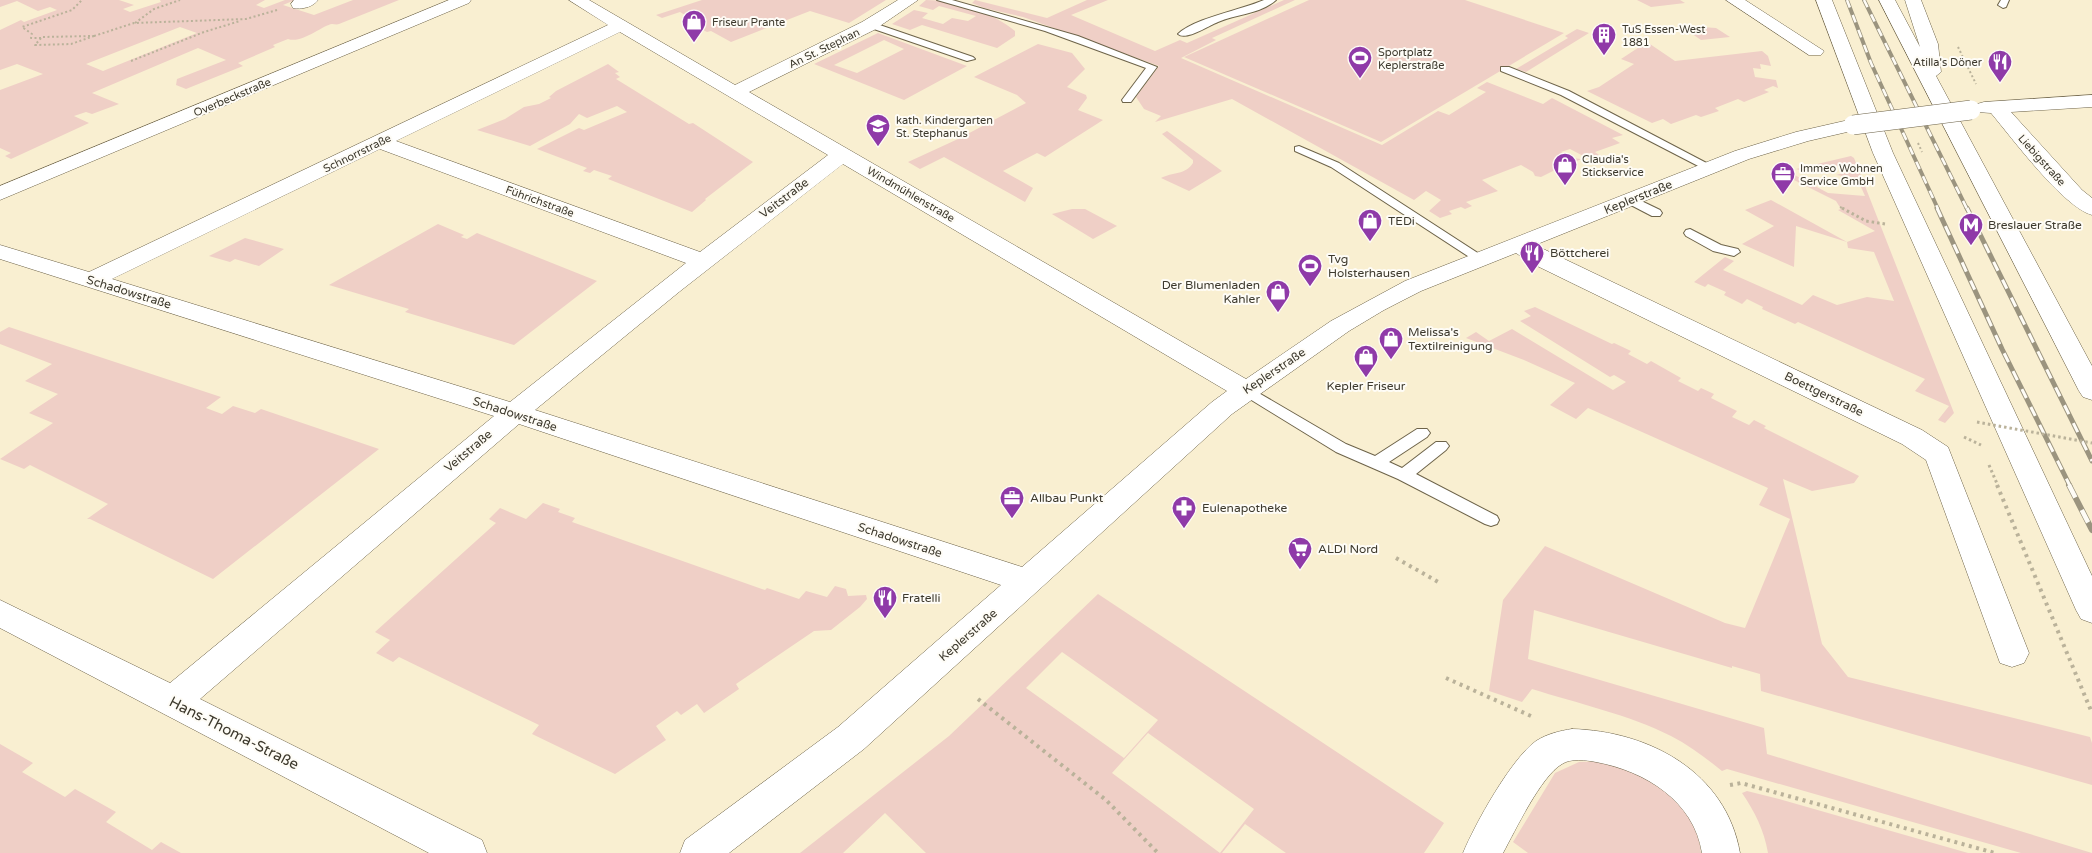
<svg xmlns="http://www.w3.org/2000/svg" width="2092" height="853" viewBox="0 0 2092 853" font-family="'Varela Round',sans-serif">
	<rect width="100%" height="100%" fill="#f9efd1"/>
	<g fill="#efcfc6" fill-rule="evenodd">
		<path d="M0 0H119L134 5 123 9 130 12 161 2 160 0H265L256 5 264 8 285 0H295L283 5 314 15 353 0H399L339 24C337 25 334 24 332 24 323 25 302 44 288 39L273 45 275 47 238 63 243 66 186 89 176 85 177 79 226 60 198 48 92 93 119 104 92 114 86 112 74 116 89 123 11 159 5 156 11 153 0 148V90L43 74 17 64 0 70V30L21 20 24 22 57 10 50 7 38 11 17 1 0 7ZM180 27 197 33 103 71 86 64Z"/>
		<polygon points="702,0 886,0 849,23 810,11 731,42 711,31 707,32 701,29 704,28 700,25 696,26 691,23 695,21 680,12 662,18 656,15"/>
		<path d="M926 0C954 0 994 13 1015 31V36L997 48 922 25 910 30 892 24 914 10 928 13 922 18 943 24 952 18 968 21 976 16 939 6 933 10 919 6Z"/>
		<polygon points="975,0 1047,18 1087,0 1108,0 1071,15 1155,51 1180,40 1187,43 1284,0 1295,0 1212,38 1216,40 1181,58 1382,145 1438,111 1449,115 1486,92 1477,88 1487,82 1543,104 1552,98 1623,135 1612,138 1620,143 1595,152 1599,155 1589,159 1570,149 1561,152 1571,158 1581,159 1567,166 1571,168 1561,171 1557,169 1541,177 1535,176 1533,172 1521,165 1482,180 1498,191 1466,202 1472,206 1465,209 1461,207 1449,211 1452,214 1440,218 1429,211 1441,200 1426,191 1414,200 1232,99 1155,122 1161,116 1144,109 1136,97 1159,66 1023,17 984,8 972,3"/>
		<polygon points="1309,0 1465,0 1564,33 1381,142 1184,57"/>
		<polygon points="1637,0 1680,0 1685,3 1651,7"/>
		<polygon points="1702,27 1716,28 1730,37 1701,40 1685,29"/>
		<polygon points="1577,29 1589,33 1526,72 1516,69 1568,38 1565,36"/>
		<path d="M878 33 967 66 904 100 814 64ZM884 40 904 49 857 73 834 65Z"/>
		<polygon points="1647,42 1675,61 1762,51 1768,56 1771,66 1760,64 1761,69 1753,68 1755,77 1776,80 1778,88 1773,86 1764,90 1769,92 1744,102 1738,99 1715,108 1719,111 1701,117 1696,115 1671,124 1663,119 1652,123 1587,91 1599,87 1634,64 1621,59"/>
		<polygon points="1038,44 1072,53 1085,69 1067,87 1086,95 1087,98 1078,110 1103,120 1045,157 1037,153 1003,171 1033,188 1025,202 944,157 920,169 908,162 958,139 1026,103 1017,95 974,77"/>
		<polygon points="608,64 619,72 615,73 620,77 616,79 689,124 693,123 753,162 705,199 706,200 692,212 608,179 612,176 594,170 590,173 583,171 587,168 537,149 579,128 584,130 627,112 617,106 587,118 579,114 570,124 530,146 477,130 505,119 524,107 539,104 551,98 549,97 556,91"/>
		<path d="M1167 131 1222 171 1189 191 1161 178C1172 172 1186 175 1193 163V160L1162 134Z"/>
		<polygon points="1851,156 1854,158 1954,413 1945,423 1938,420 1949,406 1915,391 1925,379 1798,322 1795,324 1762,309 1763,307 1747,299 1742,304 1724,295 1726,292 1708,284 1705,287 1694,282 1725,257 1734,261 1723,270 1802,305 1813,295 1837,305 1867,297 1894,301 1874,252 1848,248 1847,242 1796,226 1794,267 1742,244 1774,226 1745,210 1771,200 1847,242 1875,231 1838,210 1841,209 1836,201 1794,180 1791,173 1828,193 1865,196 1857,178 1836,175 1850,171 1840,165 1810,173 1796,169"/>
		<polygon points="1072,209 1085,209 1117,226 1093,239 1052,214"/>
		<polygon points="438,224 464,235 461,237 467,239 477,233 597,281 514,345 405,312 409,309 329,285"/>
		<polygon points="245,238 284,249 259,266 235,259 230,262 209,256"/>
		<path d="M1535 307 1612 344 1614 343 1631 351 1628 354 1647 364 1651 361 1681 378 1678 381 1698 391 1701 388 1714 394 1711 398 1737 411 1732 417 1749 425 1754 420 1766 426 1764 428 1859 476 1854 483 1812 491 1783 479 1822 644 1848 677 2090 737 2092 743V785L1761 691 1760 674 1732 666V668L1534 610 1528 659 1764 728 1767 754 2092 853H2021L1727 769 1722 771C1706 758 1690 746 1671 736 1630 715 1576 703 1532 689L1522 702 1489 691 1503 600 1545 546 1725 623 1745 628 1790 519 1759 505 1768 488 1588 408 1576 419 1550 405 1575 383 1524 360 1466 338 1476 332 1489 341 1512 329 1613 390 1626 382 1614 375 1610 377 1520 321 1531 316 1524 311Z"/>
		<polygon points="9,327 221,397 206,408 222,414 233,406 255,413 261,409 379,449 213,579 90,519 87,519 108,504 30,465 24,469 0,459 53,423 29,413 58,394 25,381 52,364 0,344 0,332"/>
		<polygon points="543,503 560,509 558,512 575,518 572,522 765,590 767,588 799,599 806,591 827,597 835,586 846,589 848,596 866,595 867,599 860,607 831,630 814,631 736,684 739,689 704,713 697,704 681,715 677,711 656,726 666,740 615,774 532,734 539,725 399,657 393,662 376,653 390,640 375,632 496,523 489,519 500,508 526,519"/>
		<path d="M1098 594 1444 823 1424 853H1286L1245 824 1222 853H926L885 813 843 853H800L949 736ZM1062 652 1158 720 1124 758 1026 688ZM1148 733 1254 809 1220 853 1112 773Z"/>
		<polygon points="0,744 33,763 22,772 65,797 75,789 116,812 106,822 152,850 161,842 181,853 0,853"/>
		<path d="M1604 761C1621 768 1643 773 1658 783 1681 800 1699 824 1701 853H1528L1513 842 1555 773 1579 762Z"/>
		<path d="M1747 791 1779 799 1968 853H1768C1764 830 1755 812 1742 793Z"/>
	</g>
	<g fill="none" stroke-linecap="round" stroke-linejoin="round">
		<defs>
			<g id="lane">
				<polygon points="937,0 952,0 1078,36 1157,67 1131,102 1123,102 1122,100 1146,68 1045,31"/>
				<path d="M1264 0H1276C1261 14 1236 14 1218 22 1208 26 1186 41 1178 34 1195 18 1241 10 1264 0Z"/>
				<polygon points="2001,0 2009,0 2006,7 2003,8 1998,5"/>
				<polygon points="871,22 973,57 975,59 967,61 868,27 866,25"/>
				<polygon points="1501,67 1509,67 1569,91 1716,168 1710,171 1706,170 1561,95 1501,71"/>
				<polygon points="1299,146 1339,163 1487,259 1481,263 1477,262 1331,167 1295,151 1295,147"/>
				<polygon points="1631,196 1660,210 1662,213 1660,216 1652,216 1627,203 1627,197"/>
				<polygon points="1690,229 1721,245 1738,249 1740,252 1734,256 1713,251 1686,236 1684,233 1686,230"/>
				<polygon points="1245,385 1346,444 1375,456 1417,429 1427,429 1430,433 1427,437 1389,462 1402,468 1436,442 1446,442 1449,446 1446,450 1416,474 1497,516 1499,520 1497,524 1491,526 1485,524 1398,479 1336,452 1240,393 1238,390"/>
			</g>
			<g id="street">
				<path d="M294 0H318C313 7 301 10 293 8L291 4Z"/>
				<polygon points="449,0 471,0 469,3 0,200 0,186"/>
				<path d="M569 0H589L735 85 862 22 898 0H918L874 30 749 92 1246 379 1331 321 1405 281 1735 151 1796 132 1853 119 1860 121 1863 125 1860 129 1808 141 1749 159 1535 245 1922 430 1948 447 2029 653 2024 663 2012 667 2000 663 1926 460 1902 444 1531 263 1516 253 1421 291 1384 310 1349 331 1232 414 864 749 729 853H680L685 840 838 727 1001 585 519 424 200 699 482 840 487 853H429L0 628V600L170 683 494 416 0 259V245L89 272 608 25ZM620 32 828 155 700 252 396 141ZM380 149 686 263 510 402 112 279ZM843 164 1227 391 1212 402 1022 567 535 410 679 292Z"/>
				<polygon points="1726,0 1745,0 1824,51 1821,55 1809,55"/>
				<path d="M2092 95V107L2011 112 2082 190 2092 198V215C2063 207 2012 138 1991 113L1977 112 1974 108 1977 104 1984 102Z"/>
				<path d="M1572 729C1649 731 1726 772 1740 853H1702C1694 801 1645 771 1596 762 1586 760 1571 758 1562 764 1541 776 1515 831 1503 853H1463C1475 824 1511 759 1536 741 1547 734 1559 731 1572 729Z"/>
			</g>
			<g id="highway">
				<polygon points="1816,0 1832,0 1893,153 2092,576 2092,623 2081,619 2076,610 1873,153"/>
				<polygon points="1879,0 1895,0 1920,47 1905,0 1921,0 1938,44 1941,72 1936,76 2092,366 2092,400 2083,397 2079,391"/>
			</g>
		</defs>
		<use href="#lane" stroke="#6d6349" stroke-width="2"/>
		<use href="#street" stroke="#6d6349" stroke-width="1"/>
		<use href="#highway" stroke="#6d6349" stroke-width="1"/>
		<g stroke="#bab29a" stroke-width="2" stroke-dasharray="2 2.5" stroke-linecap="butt">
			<polyline points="135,23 154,9 180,0"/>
			<polyline points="94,36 134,23 246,19 277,10"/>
			<polygon points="94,36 71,44 35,45 42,37"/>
			<polyline points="41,38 31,38 32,34 22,27 72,10 82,0"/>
			<polyline points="1958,47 1976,84"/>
			<polyline points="131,61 204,32 240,21"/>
			<polyline points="1918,143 1922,152"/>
			<polyline points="1772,170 1789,179"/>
			<polyline points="1840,207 1844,209"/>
		</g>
		<g stroke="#bab29a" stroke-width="3" stroke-dasharray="2.5 3" stroke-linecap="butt">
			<polyline points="1842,208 1866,221 1885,224"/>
			<polyline points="1964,437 1981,445"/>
			<polyline points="1989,465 1998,486"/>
		</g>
		<g stroke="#bab29a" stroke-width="4" stroke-dasharray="3 4.5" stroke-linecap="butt">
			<polyline points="1997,485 2092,713"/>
			<polyline points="1396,558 1440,583"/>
			<polyline points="1446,678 1531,716"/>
			<polyline points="978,699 1106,800 1158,853"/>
			<polyline points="1730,785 1741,783 1995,853"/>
		</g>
		<use href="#lane" fill="#fff" fill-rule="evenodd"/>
		<use href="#street" fill="#fff" fill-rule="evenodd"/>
		<use href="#highway" fill="#fff" fill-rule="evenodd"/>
		<defs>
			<g id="rail-far2">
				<polyline points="1847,0 1871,63 1938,209"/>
				<polyline points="1864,0 1967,209"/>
			</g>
			<g id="rail-far1">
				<polyline points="1937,208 2002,349 2070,486"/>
				<polyline points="1967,208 2092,461"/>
			</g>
			<polyline id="rail" points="2069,485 2092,530"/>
		</defs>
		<use href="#rail-far2" stroke="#9b947f" stroke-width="4"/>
		<use href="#rail-far1" stroke="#9b947f" stroke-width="5"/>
		<use href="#rail" stroke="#9b947f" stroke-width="6"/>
		<use href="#rail-far2" stroke="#fefcf6" stroke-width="2.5" stroke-dasharray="8" stroke-linecap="butt"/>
		<use href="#rail-far1" stroke="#fefcf6" stroke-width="3" stroke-dasharray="10" stroke-linecap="butt"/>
		<use href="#rail" stroke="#fefcf6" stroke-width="4.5" stroke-dasharray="14" stroke-linecap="butt"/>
		<defs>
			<polyline id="street-bridge" points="1853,125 1971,110"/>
		</defs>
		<use href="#street-bridge" stroke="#6d6349" stroke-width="20" stroke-linecap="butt"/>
		<polyline stroke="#bab29a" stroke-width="3" stroke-dasharray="2.5 3" stroke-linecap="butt" points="1977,422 2092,443"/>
		<use href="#street-bridge" stroke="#fff" stroke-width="19"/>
	</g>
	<defs>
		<symbol id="shop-pin" viewBox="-11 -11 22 30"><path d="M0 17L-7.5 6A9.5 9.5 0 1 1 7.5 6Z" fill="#8f3aa8" stroke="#fefcf6"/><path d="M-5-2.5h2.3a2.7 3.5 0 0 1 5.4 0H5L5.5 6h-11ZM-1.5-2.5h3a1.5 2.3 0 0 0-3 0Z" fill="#fff"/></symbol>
		<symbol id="building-pin" viewBox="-11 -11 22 30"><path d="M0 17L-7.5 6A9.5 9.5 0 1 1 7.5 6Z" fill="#8f3aa8" stroke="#fefcf6"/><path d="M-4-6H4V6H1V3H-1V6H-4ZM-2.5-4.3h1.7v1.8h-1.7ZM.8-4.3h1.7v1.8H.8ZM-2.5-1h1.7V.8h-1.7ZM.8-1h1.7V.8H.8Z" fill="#fff"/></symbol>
		<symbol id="stadium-pin" viewBox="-11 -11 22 30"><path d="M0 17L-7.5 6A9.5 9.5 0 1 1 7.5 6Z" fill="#8f3aa8" stroke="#fefcf6"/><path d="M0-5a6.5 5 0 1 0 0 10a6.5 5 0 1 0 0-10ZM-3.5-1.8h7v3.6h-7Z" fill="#fff"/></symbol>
		<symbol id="restaurant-pin" viewBox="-11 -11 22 30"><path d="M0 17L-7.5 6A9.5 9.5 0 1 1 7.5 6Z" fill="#8f3aa8" stroke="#fefcf6"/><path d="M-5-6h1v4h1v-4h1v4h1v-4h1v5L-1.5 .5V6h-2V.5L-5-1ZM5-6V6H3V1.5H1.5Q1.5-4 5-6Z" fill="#fff"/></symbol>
		<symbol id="school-pin" viewBox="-11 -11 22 30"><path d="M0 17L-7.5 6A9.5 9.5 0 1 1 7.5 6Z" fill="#8f3aa8" stroke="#fefcf6"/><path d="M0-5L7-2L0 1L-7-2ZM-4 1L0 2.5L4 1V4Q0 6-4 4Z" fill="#fff"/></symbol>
		<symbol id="office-pin" viewBox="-11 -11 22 30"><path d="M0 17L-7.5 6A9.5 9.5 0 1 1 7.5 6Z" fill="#8f3aa8" stroke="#fefcf6"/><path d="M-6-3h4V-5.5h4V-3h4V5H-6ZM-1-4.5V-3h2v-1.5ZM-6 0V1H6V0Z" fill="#fff"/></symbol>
		<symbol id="metro-pin" viewBox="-11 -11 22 30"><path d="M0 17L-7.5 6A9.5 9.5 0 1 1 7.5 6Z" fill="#8f3aa8" stroke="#fefcf6"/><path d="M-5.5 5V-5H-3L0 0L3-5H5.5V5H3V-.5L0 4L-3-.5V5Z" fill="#fff"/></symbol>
		<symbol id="pharmacy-pin" viewBox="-11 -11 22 30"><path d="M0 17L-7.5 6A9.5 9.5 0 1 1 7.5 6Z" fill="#8f3aa8" stroke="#fefcf6"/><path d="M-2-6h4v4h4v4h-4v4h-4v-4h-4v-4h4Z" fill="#fff"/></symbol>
		<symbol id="supermarket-pin" viewBox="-11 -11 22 30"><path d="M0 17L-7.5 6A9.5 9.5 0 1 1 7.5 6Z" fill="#8f3aa8" stroke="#fefcf6"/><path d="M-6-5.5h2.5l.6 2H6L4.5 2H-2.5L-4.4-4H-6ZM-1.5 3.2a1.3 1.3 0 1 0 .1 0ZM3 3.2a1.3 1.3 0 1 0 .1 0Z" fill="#fff"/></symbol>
	</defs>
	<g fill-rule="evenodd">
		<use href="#shop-pin" x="680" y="8" width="28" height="38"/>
		<use href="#building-pin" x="1590" y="21" width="28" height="38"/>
		<use href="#stadium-pin" x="1346" y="44" width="28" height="38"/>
		<use href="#restaurant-pin" x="1986" y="48" width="28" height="38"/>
		<use href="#school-pin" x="864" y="112" width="28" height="38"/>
		<use href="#shop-pin" x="1551" y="151" width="28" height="38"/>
		<use href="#office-pin" x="1769" y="160" width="28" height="38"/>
		<use href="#shop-pin" x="1356" y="207" width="28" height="38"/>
		<use href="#metro-pin" x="1957" y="211" width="28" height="38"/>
		<use href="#restaurant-pin" x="1518" y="239" width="28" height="38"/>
		<use href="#stadium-pin" x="1296" y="252" width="28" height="38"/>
		<use href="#shop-pin" x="1264" y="278" width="28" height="38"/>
		<use href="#shop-pin" x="1377" y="325" width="28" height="38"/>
		<use href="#shop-pin" x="1352" y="343" width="28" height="38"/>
		<use href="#office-pin" x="998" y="484" width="28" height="38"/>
		<use href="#pharmacy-pin" x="1170" y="494" width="28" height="38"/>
		<use href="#supermarket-pin" x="1286" y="535" width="28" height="38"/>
		<use href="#restaurant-pin" x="871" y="584" width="28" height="38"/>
	</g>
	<g text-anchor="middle" stroke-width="4" stroke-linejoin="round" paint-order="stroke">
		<g font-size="11" fill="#3d392d" stroke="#fefcf6" text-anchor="start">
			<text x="712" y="26">Friseur Prante</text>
			<text x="1622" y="33">TuS Essen-West<tspan x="1622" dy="13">1881</tspan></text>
			<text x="1378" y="56">Sportplatz<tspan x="1378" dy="13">Keplerstraße</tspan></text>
			<text x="1982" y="66" text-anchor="end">Atilla's Döner</text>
			<text x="896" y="124">kath. Kindergarten<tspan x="896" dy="13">St. Stephanus</tspan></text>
			<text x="1582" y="163">Claudia's<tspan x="1582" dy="13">Stickservice</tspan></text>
			<text x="1800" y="172">Immeo Wohnen<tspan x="1800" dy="13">Service GmbH</tspan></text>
		</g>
		<g font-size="11" fill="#3d392d" stroke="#fefcf6">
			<text transform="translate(824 48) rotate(-26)" y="4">An St. Stephan</text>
			<text transform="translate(232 97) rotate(-23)" y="4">Overbeckstraße</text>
			<text transform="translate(357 153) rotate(-26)" y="4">Schnorrstraße</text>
			<text transform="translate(2042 160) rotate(48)" y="4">Liebigstraße</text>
			<text transform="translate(911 194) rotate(30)" y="4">Windmühlenstraße</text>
			<text transform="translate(540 201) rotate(20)" y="4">Führichstraße</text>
		</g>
		<g font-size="12" fill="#3d392d" stroke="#fefcf6">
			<text transform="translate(1638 197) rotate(-22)" y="4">Keplerstraße</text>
			<text transform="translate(784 198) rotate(-37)" y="4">Veitstraße</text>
			<text transform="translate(129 292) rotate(17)" y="4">Schadowstraße</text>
			<text transform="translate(1274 371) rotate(-34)" y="4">Keplerstraße</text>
			<text transform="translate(1824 394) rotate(26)" y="4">Boettgerstraße</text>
			<text transform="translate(515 414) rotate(18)" y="4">Schadowstraße</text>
			<text transform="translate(468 451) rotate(-40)" y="4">Veitstraße</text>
			<text transform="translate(900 540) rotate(18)" y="4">Schadowstraße</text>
			<text transform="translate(968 635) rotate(-41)" y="4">Keplerstraße</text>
		</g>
		<g font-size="12" fill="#3d392d" stroke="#fefcf6" text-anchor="start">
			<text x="1388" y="225">TEDi</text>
			<text x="1988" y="229">Breslauer Straße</text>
			<text x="1550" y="257">Böttcherei</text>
			<text x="1328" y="263">Tvg<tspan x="1328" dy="14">Holsterhausen</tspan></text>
			<text x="1260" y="289" text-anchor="end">Der Blumenladen<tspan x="1260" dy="14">Kahler</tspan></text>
			<text x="1408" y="336">Melissa's<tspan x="1408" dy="14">Textilreinigung</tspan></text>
			<text x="1366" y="390" text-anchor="middle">Kepler Friseur</text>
			<text x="1030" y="502">Allbau Punkt</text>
			<text x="1202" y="512">Eulenapotheke</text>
			<text x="1318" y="553">ALDI Nord</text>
			<text x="902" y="602">Fratelli</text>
		</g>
		<g font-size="15" fill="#3d392d" stroke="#fefcf6">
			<text transform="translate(234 733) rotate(27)" y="5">Hans-Thoma-Straße</text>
		</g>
	</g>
</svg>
